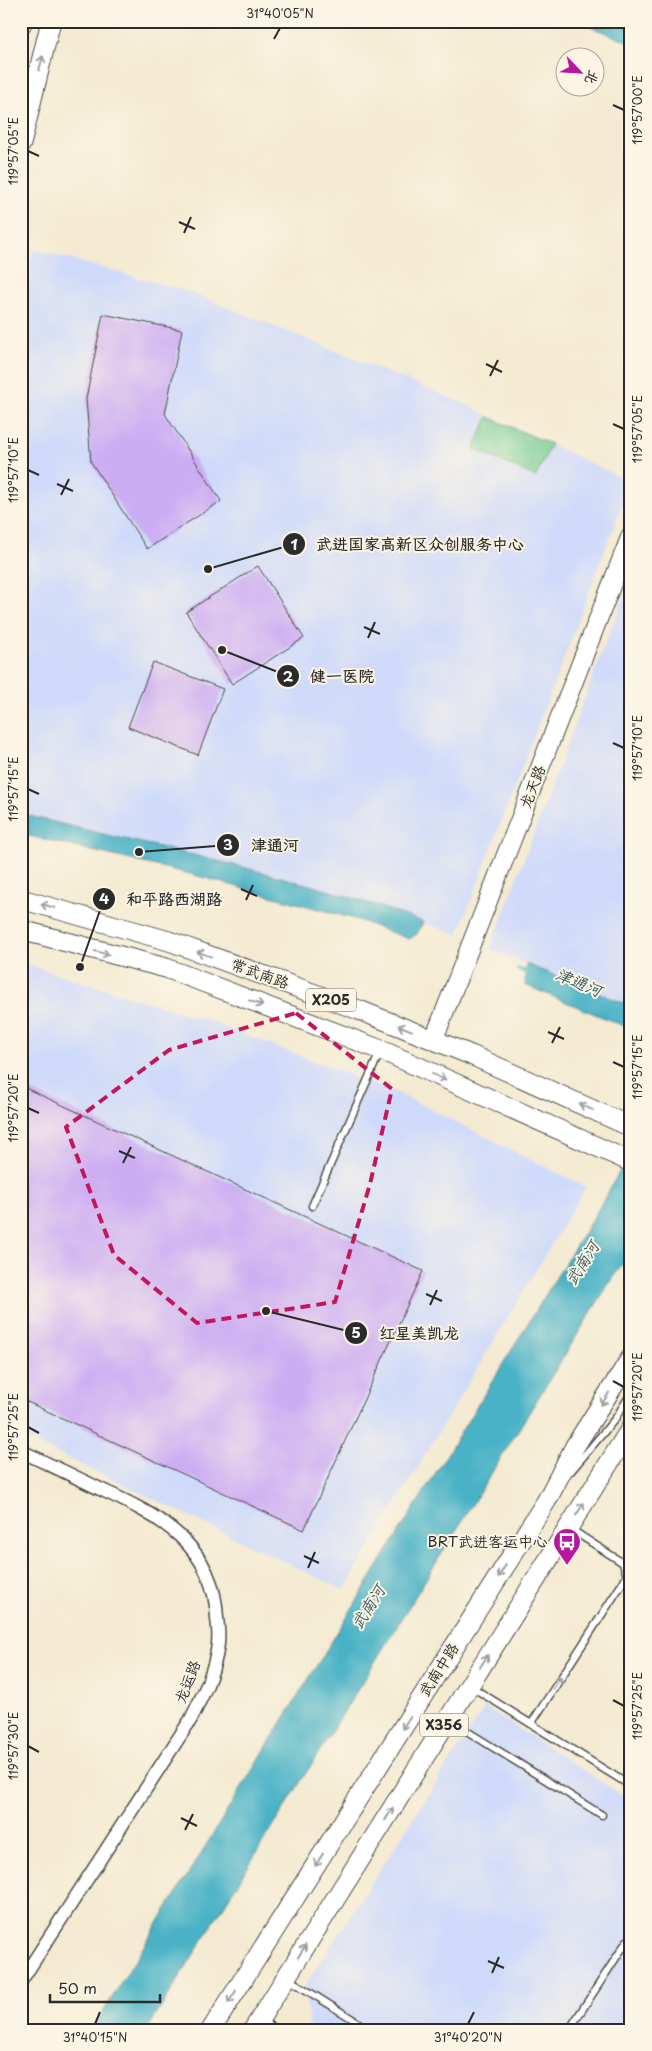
<svg xmlns="http://www.w3.org/2000/svg" width="652" height="2051" viewBox="0 0 652 2051" font-family="'Playpen Sans','LXGW WenKai TC',sans-serif">
	<rect width="100%" height="100%" fill="#fcf5e5"/>
	<filter id="ink" filterUnits="userSpaceOnUse"><feTurbulence type="fractalNoise" baseFrequency=".02" numOctaves="2"/><feDisplacementMap in="SourceGraphic" scale="10" xChannelSelector="R" yChannelSelector="G"/><feConvolveMatrix kernelMatrix="1 2 1 2 8 2 1 2 1" color-interpolation-filters="sRGB"/></filter>
	<filter id="wash" filterUnits="userSpaceOnUse"><feTurbulence type="fractalNoise" baseFrequency=".0096" numOctaves="4" result="noise"/><feDisplacementMap in="SourceGraphic" scale="20" xChannelSelector="R" yChannelSelector="G"/><feGaussianBlur stdDeviation="1.12" result="paint"/><feColorMatrix in="noise" values="0 0 0 0 0 0 0 0 0 0 0 0 0 0 0 0 0 1.4 0 .05"/><feComposite in="paint" operator="in"/></filter>
	<g filter="url(#wash)">
		<rect width="100%" height="100%" fill="#f4ead1"/>
		<g fill="#cfdafa">
			<polygon points="34,249 190,292 463,403 631,482 458,935 349,896 222,862 21,814 21,305"/>
			<polygon points="631,583 631,1006 490,949 608,636"/>
			<polygon points="21,963 209,1021 398,1093 586,1187 344,1590 21,1436"/>
			<polygon points="485,1707 631,1801 631,2011 619,2030 315,2030 309,2026 305,1986"/>
		</g>
		<polygon fill="#6fc990" stroke="#4d7a5e" points="488,417 551,444 536,477 474,449"/>
		<g fill="#48b2c6" stroke="#3a6e78">
			<polygon points="576,21 612,21 631,29 631,43"/>
			<path d="M21 814C155 848 293 873 423 922L417 934 409 939 355 919 194 875 21 834Z"/>
			<polygon points="526,964 631,1006 631,1029 525,985"/>
			<polygon points="631,1151 631,1254 613,1277 147,2030 92,2030 596,1213"/>
		</g>
		<g fill="none" stroke-linecap="round" stroke-linejoin="round">
			<polyline stroke="#48b2c6" stroke-width="4.5" points="518,969 531,975"/>
		</g>
		<g id="blocks">
			<g fill="#ccadf3">
				<polygon points="103,314 182,330 165,414 221,501 147,549 91,462 86,399"/>
				<polygon points="258,566 304,638 232,684 186,612"/>
				<polygon points="153,662 223,689 198,755 128,727"/>
				<polygon points="21,1086 423,1271 304,1530 21,1399"/>
			</g>
		</g>
	</g>
	<g filter="url(#ink)">
		<use href="#blocks" fill-opacity="0" stroke="#494844" stroke-width="1"/>
		<g fill="none" stroke-linecap="round" stroke-linejoin="round">
			<defs>
				<g id="lane">
					<polyline points="312,1206 380,1052"/>
					<polyline points="571,1471 615,1419 631,1393"/>
					<polyline points="470,1686 631,1786"/>
					<polyline points="449,1720 602,1815"/>
					<polyline points="531,1724 627,1576 623,1563 569,1528"/>
					<polyline points="287,1978 370,2030"/>
					<polyline points="569,2030 627,1941"/>
				</g>
				<g id="street">
					<path d="M21 1451C48 1464 74 1476 100 1489 159 1516 214 1544 217 1618 218 1626 219 1636 218 1644 215 1671 203 1695 191 1719L21 1981"/>
					<polyline points="258,2022 271,2030"/>
				</g>
				<polyline id="secondary" points="434,1039 631,535"/>
				<g id="primary">
					<polyline points="21,25 22,21"/>
					<polyline points="21,144 51,21"/>
					<polyline points="21,899 169,941 359,1010 471,1055 631,1127"/>
					<polyline points="21,930 166,968 381,1050 631,1162"/>
					<polyline points="211,2030 547,1500 575,1446 631,1358"/>
					<polyline points="253,2030 631,1428"/>
				</g>
			</defs>
			<use href="#lane" stroke="#494844" stroke-width="9"/>
			<use href="#street" stroke="#494844" stroke-width="15"/>
			<use href="#secondary" stroke="#494844" stroke-width="20"/>
			<use href="#primary" stroke="#494844" stroke-width="21"/>
			<use href="#lane" stroke="#fff" stroke-width="6"/>
			<use href="#street" stroke="#fff" stroke-width="12"/>
			<use href="#secondary" stroke="#fff" stroke-width="18"/>
			<use href="#primary" stroke="#fff" stroke-width="19"/>
		</g>
		<defs><path id="oneway-shaft" d="M-6 0H5M1.5-3L5.5 0L1.5 3" fill="none" stroke-width="1.6" stroke-linecap="round" stroke-linejoin="round" transform="scale(1.25)"/></defs>
		<g stroke="#a0a0a0">
			<use href="#oneway-shaft" transform="translate(41 63) rotate(-76)"/>
			<use href="#oneway-shaft" transform="translate(48 906) rotate(-164)"/>
			<use href="#oneway-shaft" transform="translate(102 953) rotate(15)"/>
			<use href="#oneway-shaft" transform="translate(204 954) rotate(-160)"/>
			<use href="#oneway-shaft" transform="translate(256 1003) rotate(21)"/>
			<use href="#oneway-shaft" transform="translate(405 1028) rotate(-159)"/>
			<use href="#oneway-shaft" transform="translate(439 1077) rotate(24)"/>
			<use href="#oneway-shaft" transform="translate(586 1107) rotate(-156)"/>
			<use href="#oneway-shaft" transform="translate(605 1399) rotate(122)"/>
			<use href="#oneway-shaft" transform="translate(580 1509) rotate(-58)"/>
			<use href="#oneway-shaft" transform="translate(502 1571) rotate(122)"/>
			<use href="#oneway-shaft" transform="translate(484 1661) rotate(-58)"/>
			<use href="#oneway-shaft" transform="translate(557 1683) rotate(-57)"/>
			<use href="#oneway-shaft" transform="translate(406 1723) rotate(122)"/>
			<use href="#oneway-shaft" transform="translate(389 1814) rotate(-58)"/>
			<use href="#oneway-shaft" transform="translate(319 1860) rotate(122)"/>
			<use href="#oneway-shaft" transform="translate(302 1951) rotate(-58)"/>
			<use href="#oneway-shaft" transform="translate(232 1997) rotate(122)"/>
		</g>
	</g>
	<path fill="none" stroke="#c2185b" stroke-width="4" stroke-dasharray="10 6" stroke-linejoin="round" d="M296 1013 392 1089 370 1184 335 1302 197 1323 114 1255 66 1127 169 1050Z"/>
	<path fill="none" stroke="#2b2b2b" stroke-width="2" d="M274 39 280 28M613 105 624 110M28 151 39 156M179 222 195 229M184 233 191 217M486 364 502 372M490 376 498 360M613 424 624 429M28 470 39 475M57 484 73 491M61 495 69 479M364 627 380 634M368 638 375 622M613 743 624 748M28 789 39 794M241 889 257 896M246 900 253 885M548 1032 564 1039M552 1043 560 1027M613 1062 624 1067M28 1108 39 1113M119 1151 135 1158M123 1163 131 1147M426 1294 442 1301M430 1305 437 1290M613 1381 624 1387M28 1427 39 1433M304 1556 319 1563M308 1568 315 1552M613 1700 624 1706M28 1746 39 1752M181 1818 197 1826M185 1830 193 1814M488 1961 504 1968M492 1973 499 1957M95 2024 100 2012M468 2024 474 2012"/>
	<defs>
		<symbol id="bus-pin" viewBox="-11 -11 22 30"><path d="M0 17L-7.5 6A9.5 9.5 0 1 1 7.5 6Z" fill="#b5179e" stroke="#fcf5e5"/><path d="M-5-6H5V4H4V6H2V4H-2V6H-4V4H-5ZM-3.5-4V0h7V-4ZM-3.5 1.2v1.5H-2V1.2ZM2 1.2v1.5H3.5V1.2Z" fill="#fff"/></symbol>
	</defs>
	<g fill-rule="evenodd">
		<use href="#bus-pin" x="551" y="1526" width="32" height="43"/>
	</g>
	<g text-anchor="middle" stroke-width="4" stroke-linejoin="round" paint-order="stroke">
		<g fill="#fcf5e5" stroke="#6a6863" stroke-width="1">
			<rect x="306" y="988.5" width="50" height="23" rx="4"/>
			<rect x="420" y="1713.5" width="48" height="23" rx="4"/>
		</g>
		<g font-size="14" font-weight="bold" fill="#2b2b2b">
			<text x="331" y="1005">X205</text>
			<text x="444" y="1730">X356</text>
		</g>
		<g font-size="15" fill="#2b2b2b" stroke="#fcf5e5">
			<text transform="translate(533 787) rotate(-69)" y="5">龙天路</text>
			<text transform="translate(260 974) rotate(20)" y="5">常武南路</text>
			<text transform="translate(439 1670) rotate(-58)" y="5">武南中路</text>
			<text transform="translate(188 1682) rotate(-69)" y="5">龙运路</text>
		</g>
		<g font-size="15" fill="#2b2b2b" stroke="#fcf5e5" text-anchor="end">
			<text x="548" y="1547">BRT武进客运中心</text>
		</g>
		<g font-size="16" font-style="italic" fill="#355a61" stroke="#fcf5e5">
			<text transform="translate(579 982) rotate(23)" y="6">津通河</text>
			<text transform="translate(582 1263) rotate(-58)" y="6">武南河</text>
			<text transform="translate(368 1607) rotate(-58)" y="6">武南河</text>
		</g>
	</g>
	<path fill="none" stroke="#2b2b2b" stroke-width="2" d="M208 569L294 544M222 650L288 676M139 852L228 845M80 967L104 899M266 1311L356 1333"/>
	<g fill="#2b2b2b" stroke="#fcf5e5" stroke-width="2">
		<circle cx="208" cy="569" r="5"/>
		<circle cx="222" cy="650" r="5"/>
		<circle cx="139" cy="852" r="5"/>
		<circle cx="80" cy="967" r="5"/>
		<circle cx="266" cy="1311" r="5"/>
		<circle cx="294" cy="544" r="12"/>
		<circle cx="288" cy="676" r="12"/>
		<circle cx="228" cy="845" r="12"/>
		<circle cx="104" cy="899" r="12"/>
		<circle cx="356" cy="1333" r="12"/>
	</g>
	<g font-size="15" text-anchor="middle" font-weight="bold" fill="#fff">
		<text x="294" y="550">1</text>
		<text x="288" y="682">2</text>
		<text x="228" y="850">3</text>
		<text x="104" y="904">4</text>
		<text x="356" y="1338">5</text>
	</g>
	<g font-size="16" text-anchor="middle" font-weight="bold" fill="#2b2b2b" stroke="#fcf5e5" stroke-width="4" stroke-linejoin="round" paint-order="stroke">
		<text x="420" y="550">武进国家高新区众创服务中心</text>
		<text x="342" y="682">健一医院</text>
		<text x="275" y="851">津通河</text>
		<text x="174" y="905">和平路西湖路</text>
		<text x="419" y="1339">红星美凯龙</text>
	</g>
	<rect width="652" height="2051" fill="none" stroke="#fcf5e5" stroke-width="55"/>
	<g transform="translate(580 72) rotate(115)"><circle r="24" fill="#fcf5e5" stroke="#a8a49b"/>
	<path d="M0-4L9 19L0 12L-9 19Z" fill="#b5179e"/>
	<text y="-8" font-size="14" font-weight="bold" text-anchor="middle" fill="#2b2b2b">北</text>
	</g>
	<path d="M50 1994v8h110v-8" fill="none" stroke="#2b2b2b" stroke-width="2.5"/>
	<text x="58" y="1994" font-size="15" fill="#2b2b2b" stroke="#fcf5e5" stroke-width="4" paint-order="stroke">50 m</text>
	<rect x="28" y="28" width="596" height="1996" fill="none" stroke="#2b2b2b" stroke-width="2"/>
	<g font-size="12" text-anchor="middle" fill="#2b2b2b">
		<text x="280" y="18">31°40'05"N</text>
		<text transform="translate(638 110) rotate(-90)" y="4">119°57'00"E</text>
		<text transform="translate(14 151) rotate(-90)" y="4">119°57'05"E</text>
		<text transform="translate(638 429) rotate(-90)" y="4">119°57'05"E</text>
		<text transform="translate(14 470) rotate(-90)" y="4">119°57'10"E</text>
		<text transform="translate(638 748) rotate(-90)" y="4">119°57'10"E</text>
		<text transform="translate(14 789) rotate(-90)" y="4">119°57'15"E</text>
		<text transform="translate(638 1067) rotate(-90)" y="4">119°57'15"E</text>
		<text transform="translate(14 1108) rotate(-90)" y="4">119°57'20"E</text>
		<text transform="translate(638 1387) rotate(-90)" y="4">119°57'20"E</text>
		<text transform="translate(14 1427) rotate(-90)" y="4">119°57'25"E</text>
		<text transform="translate(638 1706) rotate(-90)" y="4">119°57'25"E</text>
		<text transform="translate(14 1746) rotate(-90)" y="4">119°57'30"E</text>
		<text x="95" y="2042">31°40'15"N</text>
		<text x="468" y="2042">31°40'20"N</text>
	</g>
</svg>
